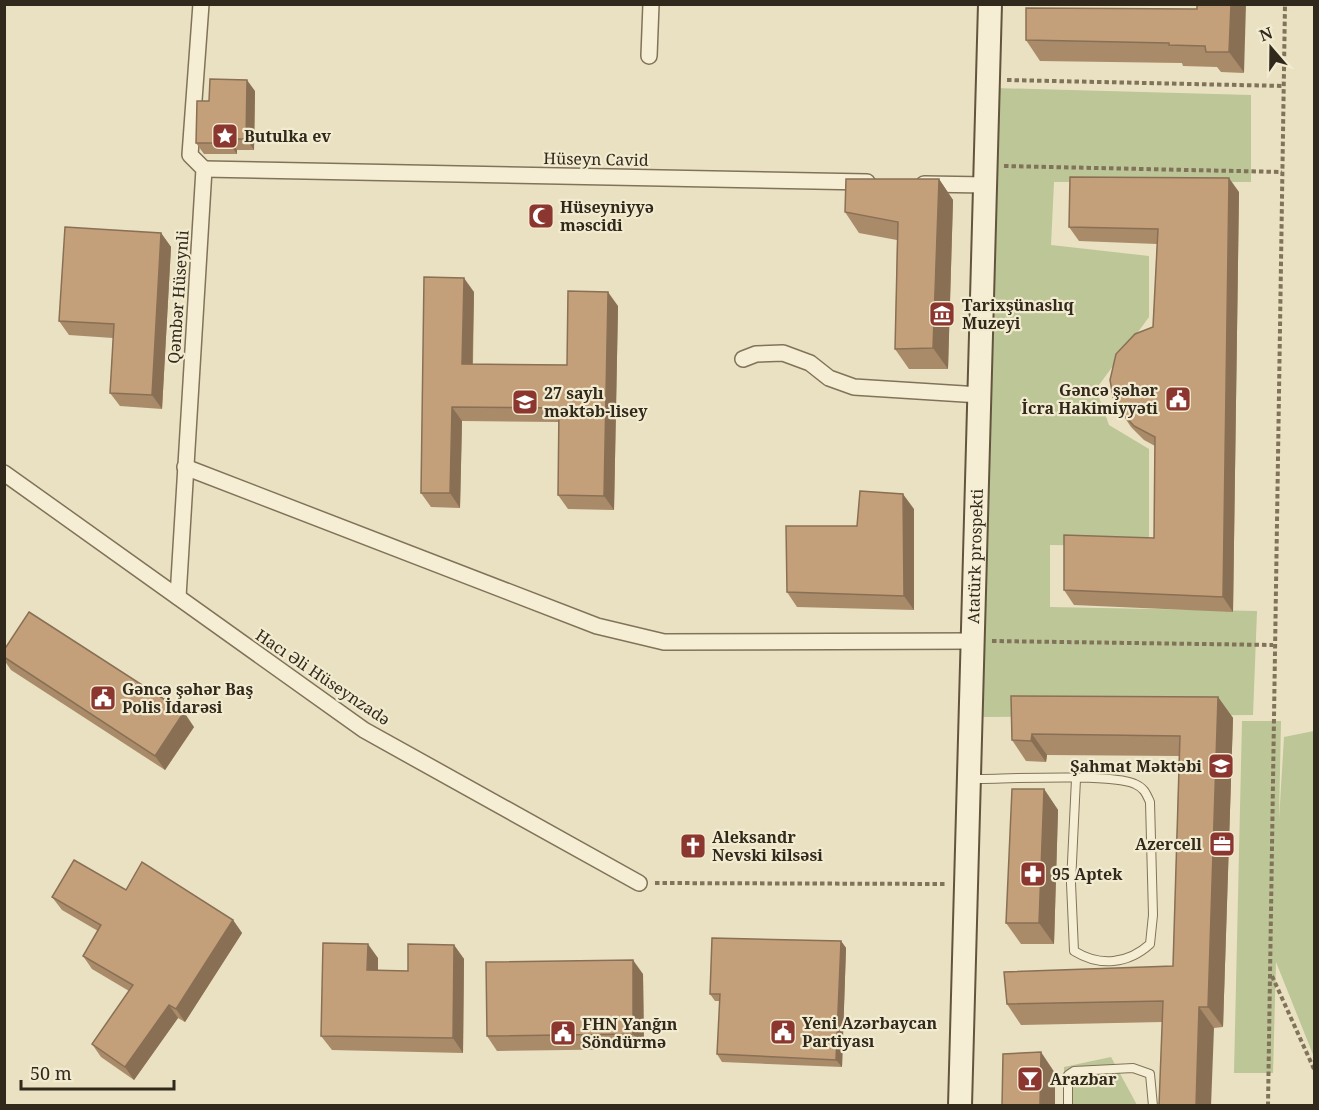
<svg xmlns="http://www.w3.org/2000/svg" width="1319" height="1110" viewBox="0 0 1319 1110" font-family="'Noto Serif',serif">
	<rect width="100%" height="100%" fill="#e9e1c1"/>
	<g fill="#bcc697">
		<polygon points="994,88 1251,95 1251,182 1054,182 1051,245 1149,256 1149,317 1096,389 1109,425 1149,449 1149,546 1050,545 1050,607 1257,611 1253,715 981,717"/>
		<polygon points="1242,721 1281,721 1279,820 1284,737 1314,731 1314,1057 1276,962 1273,1073 1234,1073"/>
		<polygon points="1111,1057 1137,1105 1064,1106 1064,1067"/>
	</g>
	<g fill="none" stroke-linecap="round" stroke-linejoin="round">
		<defs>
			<g id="service">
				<path d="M972 779C1004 779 1112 773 1135 784 1144 788 1146 793 1150 802L1153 915 1150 944C1128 964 1100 967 1074 951L1071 883 1076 779"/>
				<polyline points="1068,1106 1068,1075 1074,1071 1133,1068 1150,1074 1153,1106"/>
			</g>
			<g id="minor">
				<polyline points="649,56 651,4"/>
				<polyline points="204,169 867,182"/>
				<polyline points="924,184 987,185"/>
				<polyline points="743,359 756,354 783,353 810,363 829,378 854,387 980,395"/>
				<polyline points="185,467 597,626 664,642 974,641"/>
				<polyline points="4,473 364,730 639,883"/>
				<polyline points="178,597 204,169 190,155 201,4"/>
			</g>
			<g id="secondary">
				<path id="s1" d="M960 1106 990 4"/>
			</g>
		</defs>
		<use href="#service" stroke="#81735a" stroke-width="10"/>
		<use href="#minor" stroke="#81735a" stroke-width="18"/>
		<use href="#secondary" stroke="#63543e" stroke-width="26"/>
		<g stroke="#81735a" stroke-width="4" stroke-dasharray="4.5 3" stroke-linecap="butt">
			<polyline points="1007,80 1284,86"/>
			<polyline points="1004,166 1282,172"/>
			<polyline points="992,641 1273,645"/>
			<polyline points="655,883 945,884"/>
			<polyline points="1272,976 1314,1069"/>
			<polyline points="1268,1106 1285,4"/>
		</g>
		<use href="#service" stroke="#f5eed4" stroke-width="8"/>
		<use href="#minor" stroke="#f5eed4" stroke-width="15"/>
		<use href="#secondary" stroke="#f5eed4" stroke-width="22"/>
	</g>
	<g fill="#a98a69">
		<polygon points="1197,4 1244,73 1221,72 1217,67 1183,66 1182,63 1040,61 1026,40 1197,9"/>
		<polygon points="255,91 254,150 237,150 237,154 204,154 196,143 209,101"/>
		<polygon points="939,179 953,200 948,369 909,369 895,349 897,240 859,233 845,212"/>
		<polygon points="1239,192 1233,612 1074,605 1064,590 1154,538 1155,446 1144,440 1131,427 1121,412 1153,327 1157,244 1079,241 1069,227"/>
		<polygon points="161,233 171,247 162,409 120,406 110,393 113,338 69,335 59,321"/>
		<polygon points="474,292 473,364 567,365 618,306 614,510 568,509 558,495 559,422 462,421 460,508 431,507 421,493"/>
		<polygon points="914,509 914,610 797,607 787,592"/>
		<polygon points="4,650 194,727 165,770 11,670 4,660"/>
		<polygon points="1011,696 1218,697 1233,718 1223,1027 1214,1028 1162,1022 1021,1025 1007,1004 1173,966 1179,756 1047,755 1046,762 1026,761 1012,740"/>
		<polygon points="1044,789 1058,810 1054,944 1021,944 1006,923"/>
		<polygon points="126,890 233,920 242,933 185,1022 178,1018 134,1080 101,1057 92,1044 129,991 92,969 83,956 98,931 62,910 52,897"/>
		<polygon points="841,941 846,948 842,1067 722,1062 717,1054 720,1001 715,1001 710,994"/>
		<polygon points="454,945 464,959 463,1053 332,1050 321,1036 378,958 378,971 408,971"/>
		<polygon points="643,974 644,1049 497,1051 487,1036"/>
	</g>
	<g fill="#897055">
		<polygon points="1231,4 1246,4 1244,73 1229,52"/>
		<polygon points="247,80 255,91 254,150 246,139"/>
		<polygon points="229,139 237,150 237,154 229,143"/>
		<polygon points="1229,178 1239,192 1233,612 1223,597"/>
		<polygon points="939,179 953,200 948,369 933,348"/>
		<polygon points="161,233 171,247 162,409 152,395"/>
		<polygon points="464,278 474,292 472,378 462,364"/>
		<polygon points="608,292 618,306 614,510 604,496"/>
		<polygon points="452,407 462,421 460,508 450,493"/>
		<polygon points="903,494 914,509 914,610 904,596"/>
		<polygon points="1218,697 1233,718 1223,1027 1208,1007"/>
		<polygon points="184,712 194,727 165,770 155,756"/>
		<polygon points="1032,734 1047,755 1046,762 1031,741"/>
		<polygon points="1044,789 1058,810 1054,944 1039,923"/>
		<polygon points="233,920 242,933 185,1022 176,1009"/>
		<polygon points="841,941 846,948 842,1067 836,1060"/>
		<polygon points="368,944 378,958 378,985 367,970"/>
		<polygon points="454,945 464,959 463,1053 453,1038"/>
		<polygon points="633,960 643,974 644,1049 633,1034"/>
		<polygon points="169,1005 178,1018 134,1080 125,1067"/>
		<polygon points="1199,1007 1214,1028 1211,1106 1196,1106"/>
		<polygon points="1041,1052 1055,1073 1055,1106 1040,1106"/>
	</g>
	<g fill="#c4a07a" stroke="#897055" stroke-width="1.5">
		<polygon points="1197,4 1231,4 1229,52 1206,52 1205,46 1169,45 1169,43 1026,40 1026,8 1197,9"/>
		<polygon points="210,79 247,80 246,139 229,139 229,143 196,143 197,101 209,101"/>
		<polygon points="1070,177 1229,178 1223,597 1064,590 1064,535 1154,538 1155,437 1134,426 1121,412 1113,397 1110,380 1116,354 1135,334 1153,327 1158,229 1069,227"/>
		<polygon points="846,179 939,179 933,348 895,349 898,222 845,212"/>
		<polygon points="65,227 161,233 152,395 110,393 114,324 59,321"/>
		<polygon points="424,277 464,278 462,364 567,365 568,291 608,292 604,496 558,495 559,408 452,407 450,493 421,493"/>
		<polygon points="860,491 903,494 904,596 787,592 786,526 857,526"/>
		<polygon points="29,612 184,712 155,756 4,657 4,650"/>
		<polygon points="1011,696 1218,697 1208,1007 1199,1007 1196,1106 1159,1106 1163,1001 1007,1004 1004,972 1173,966 1180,736 1032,734 1031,741 1012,740"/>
		<polygon points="1012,789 1044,789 1039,923 1006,923"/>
		<polygon points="74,860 126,890 142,862 233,920 176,1009 169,1005 125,1067 92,1044 133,985 83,956 101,925 52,897"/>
		<polygon points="712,938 841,941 836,1060 717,1054 720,994 710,994"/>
		<polygon points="323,943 368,944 367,970 408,971 408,944 454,945 453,1038 321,1036"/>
		<polygon points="633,960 633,1034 487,1036 486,962"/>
		<polygon points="1041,1052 1040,1106 1002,1106 1003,1054"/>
	</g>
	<defs>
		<symbol id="sight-square" viewBox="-11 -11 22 22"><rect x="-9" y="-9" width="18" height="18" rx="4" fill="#8b3730" stroke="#f2ebd0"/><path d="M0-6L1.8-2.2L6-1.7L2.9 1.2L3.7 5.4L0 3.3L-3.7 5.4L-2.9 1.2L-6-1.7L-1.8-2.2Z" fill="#fff"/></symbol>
		<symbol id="mosque-square" viewBox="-11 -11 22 22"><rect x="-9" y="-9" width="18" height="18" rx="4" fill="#8b3730" stroke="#f2ebd0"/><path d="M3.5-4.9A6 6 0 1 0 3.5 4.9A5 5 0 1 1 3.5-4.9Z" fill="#fff"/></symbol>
		<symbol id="museum-square" viewBox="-11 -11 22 22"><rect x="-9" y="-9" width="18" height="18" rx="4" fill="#8b3730" stroke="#f2ebd0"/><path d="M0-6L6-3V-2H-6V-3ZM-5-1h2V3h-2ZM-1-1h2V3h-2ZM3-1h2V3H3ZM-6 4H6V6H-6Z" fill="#fff"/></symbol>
		<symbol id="civic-square" viewBox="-11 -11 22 22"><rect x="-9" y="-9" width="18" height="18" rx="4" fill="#8b3730" stroke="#f2ebd0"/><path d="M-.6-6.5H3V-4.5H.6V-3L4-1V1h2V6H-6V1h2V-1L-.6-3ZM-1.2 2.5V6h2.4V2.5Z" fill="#fff"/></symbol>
		<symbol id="school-square" viewBox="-11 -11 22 22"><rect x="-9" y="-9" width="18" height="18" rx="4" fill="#8b3730" stroke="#f2ebd0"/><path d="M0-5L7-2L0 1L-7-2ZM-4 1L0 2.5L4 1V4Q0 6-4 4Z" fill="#fff"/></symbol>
		<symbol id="office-square" viewBox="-11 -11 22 22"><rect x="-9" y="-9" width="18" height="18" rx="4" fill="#8b3730" stroke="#f2ebd0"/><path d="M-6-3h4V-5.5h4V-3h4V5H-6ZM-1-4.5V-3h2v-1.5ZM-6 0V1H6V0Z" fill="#fff"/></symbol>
		<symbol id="church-square" viewBox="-11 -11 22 22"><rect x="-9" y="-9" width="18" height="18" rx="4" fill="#8b3730" stroke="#f2ebd0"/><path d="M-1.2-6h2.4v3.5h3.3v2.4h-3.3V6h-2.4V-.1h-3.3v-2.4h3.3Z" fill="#fff"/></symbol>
		<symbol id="pharmacy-square" viewBox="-11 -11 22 22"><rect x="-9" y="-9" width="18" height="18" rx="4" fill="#8b3730" stroke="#f2ebd0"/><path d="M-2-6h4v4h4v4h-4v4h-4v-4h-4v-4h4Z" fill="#fff"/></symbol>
		<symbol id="bar-square" viewBox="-11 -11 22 22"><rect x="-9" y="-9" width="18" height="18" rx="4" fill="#8b3730" stroke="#f2ebd0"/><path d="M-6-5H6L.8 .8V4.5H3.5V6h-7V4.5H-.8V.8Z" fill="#fff"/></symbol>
	</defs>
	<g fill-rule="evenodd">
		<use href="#sight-square" x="210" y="121" width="30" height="30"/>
		<use href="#mosque-square" x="526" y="201" width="30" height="30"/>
		<use href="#museum-square" x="927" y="299" width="30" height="30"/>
		<use href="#civic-square" x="1163" y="384" width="30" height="30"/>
		<use href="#school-square" x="510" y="387" width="30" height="30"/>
		<use href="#civic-square" x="88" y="683" width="30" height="30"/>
		<use href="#school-square" x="1206" y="751" width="30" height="30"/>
		<use href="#office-square" x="1207" y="829" width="30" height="30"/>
		<use href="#church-square" x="678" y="831" width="30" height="30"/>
		<use href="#pharmacy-square" x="1018" y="859" width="30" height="30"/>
		<use href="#civic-square" x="768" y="1017" width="30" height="30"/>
		<use href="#civic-square" x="548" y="1018" width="30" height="30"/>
		<use href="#bar-square" x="1015" y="1064" width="30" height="30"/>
	</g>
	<g text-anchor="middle" stroke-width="4.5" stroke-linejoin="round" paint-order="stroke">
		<g font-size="16" font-weight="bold" fill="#32291d" stroke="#f2ebd0" text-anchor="start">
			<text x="244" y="142">Butulka ev</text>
			<text x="560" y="213">Hüseyniyyə<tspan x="560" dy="18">məscidi</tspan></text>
			<text x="962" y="311">Tarixşünaslıq<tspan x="962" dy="18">Muzeyi</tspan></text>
			<text x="1158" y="396" text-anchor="end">Gəncə şəhər<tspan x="1158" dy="18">İcra Hakimiyyəti</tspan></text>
			<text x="544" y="399">27 saylı<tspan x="544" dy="18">məktəb-lisey</tspan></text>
			<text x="122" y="695">Gəncə şəhər Baş<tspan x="122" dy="18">Polis İdarəsi</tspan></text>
			<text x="1202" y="772" text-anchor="end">Şahmat Məktəbi</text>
			<text x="712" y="843">Aleksandr<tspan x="712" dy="18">Nevski kilsəsi</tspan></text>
			<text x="1202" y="850" text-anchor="end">Azercell</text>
			<text x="1052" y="880">95 Aptek</text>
			<text x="802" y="1029">Yeni Azərbaycan<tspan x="802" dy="18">Partiyası</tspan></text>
			<text x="582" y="1030">FHN Yanğın<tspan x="582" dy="18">Söndürmə</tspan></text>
			<text x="1050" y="1085">Arazbar</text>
		</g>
		<g font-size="16" fill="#32291d" stroke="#f2ebd0">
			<text transform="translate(596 159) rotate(1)" y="6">Hüseyn Cavid</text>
			<text transform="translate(178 297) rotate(-86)" y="6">Qəmbər Hüseynli</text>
			<text dy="6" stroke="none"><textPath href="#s1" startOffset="550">Atatürk prospekti</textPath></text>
			<text transform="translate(323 677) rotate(34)" y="6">Hacı Əli Hüseynzadə</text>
		</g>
	</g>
	<rect width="1319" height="1110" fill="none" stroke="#32291d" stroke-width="12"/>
	<g transform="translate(1271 48) rotate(340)" stroke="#f2ebd0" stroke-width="4.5" paint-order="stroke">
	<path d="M0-4.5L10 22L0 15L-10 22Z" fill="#32291d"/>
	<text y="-9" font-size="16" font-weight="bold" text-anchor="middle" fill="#32291d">N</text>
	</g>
	<path d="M21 1080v9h153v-9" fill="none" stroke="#32291d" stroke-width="3"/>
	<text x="30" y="1080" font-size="18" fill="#32291d" stroke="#f2ebd0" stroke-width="4.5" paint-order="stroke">50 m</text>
</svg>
